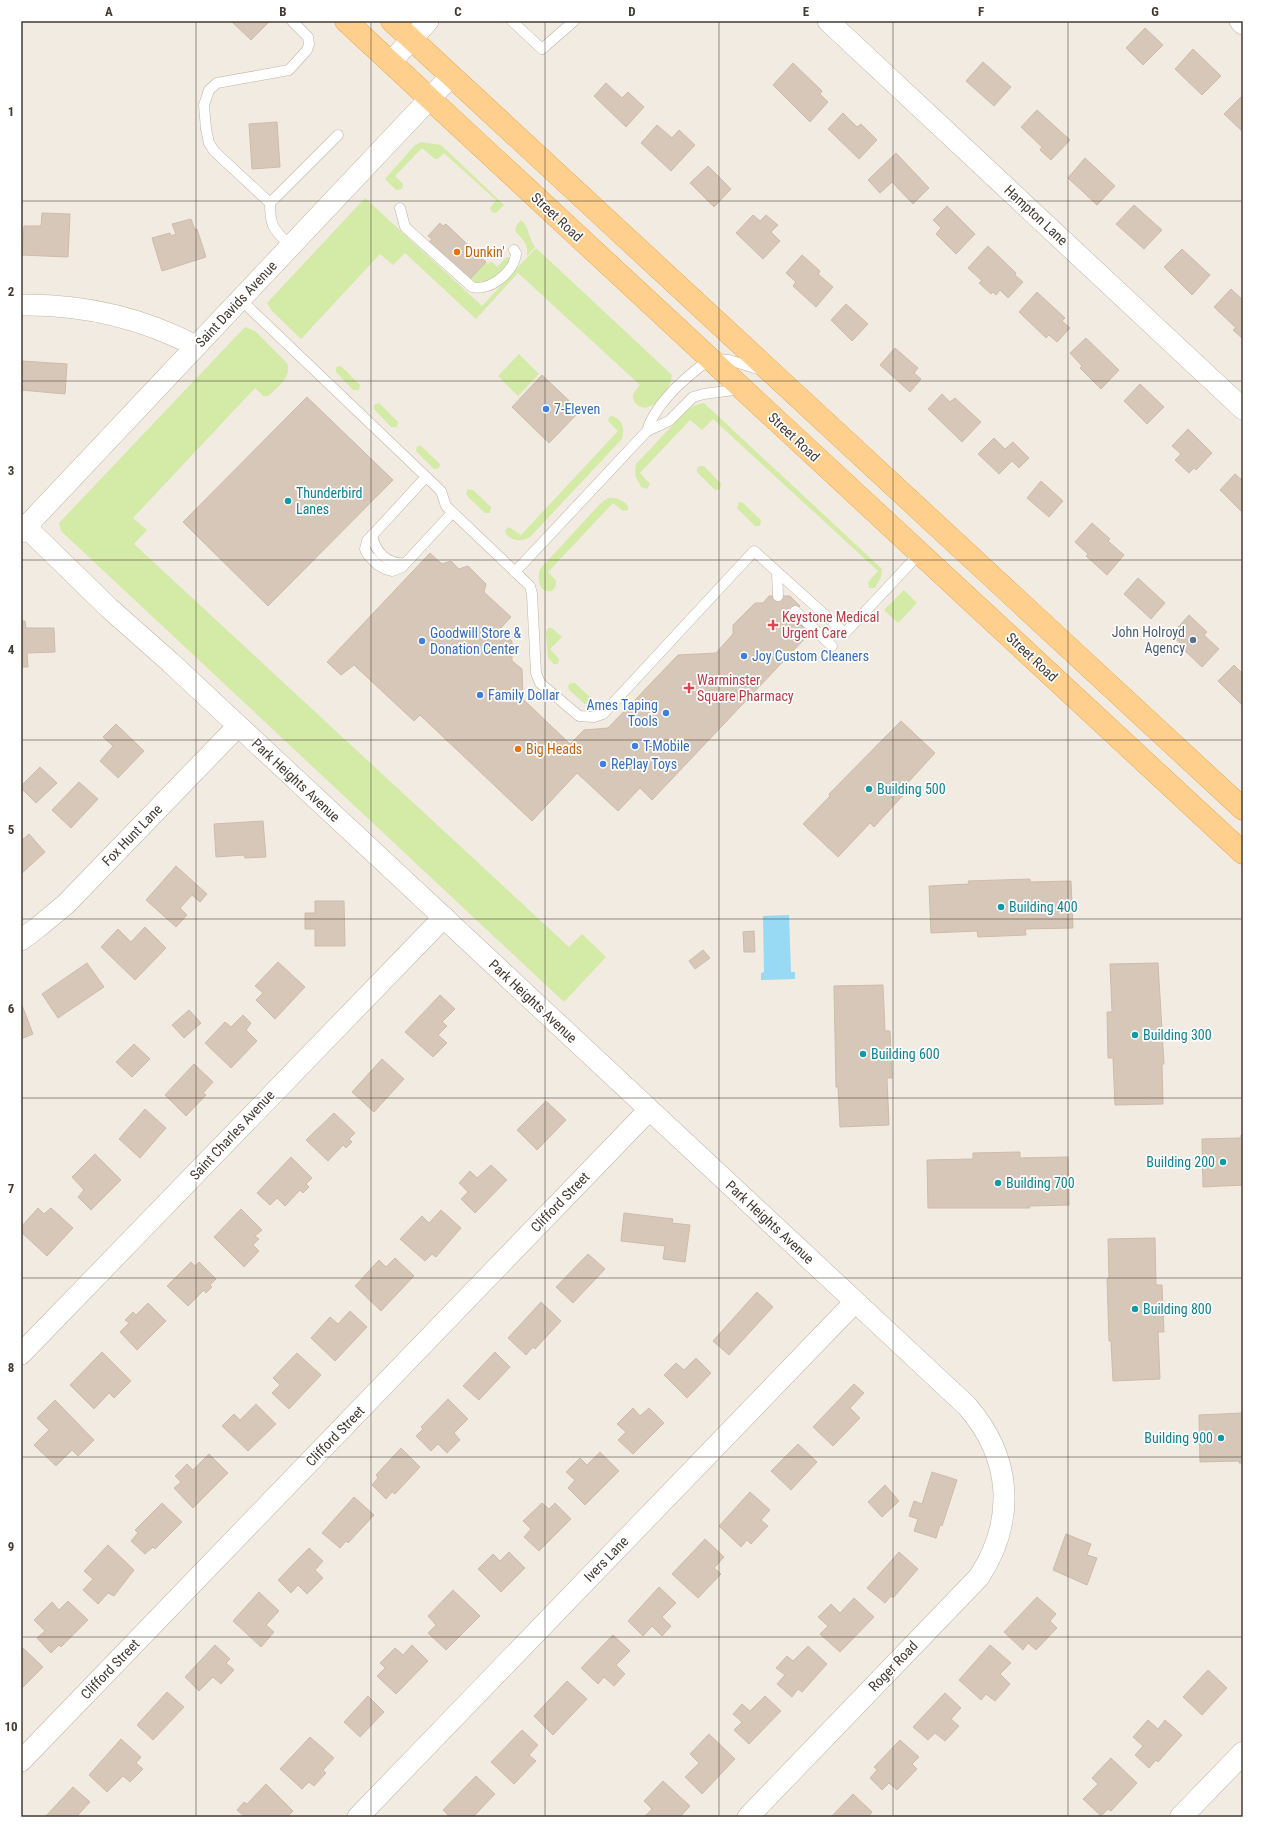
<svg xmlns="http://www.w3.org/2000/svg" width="1264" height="1838" viewBox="0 0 1264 1838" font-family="'Roboto Condensed',sans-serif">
	<rect width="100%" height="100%" fill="#f2ebe1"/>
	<g fill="#d4eaa7">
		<polygon points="421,142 441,145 504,205 496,213 492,212 490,208 496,200 444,153 438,159 435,159 422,148 395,176 403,184 402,189 396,190 385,179 414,146"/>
		<path d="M365 198 482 306 536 248 672 375C671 387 660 404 648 407 640 410 630 402 634 393 635 390 638 388 640 385L518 273 476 319 405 253 393 265 380 254 301 339 271 310 267 303Z"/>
		<path d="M521 220C530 228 528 238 535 247L527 256C527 252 528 246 525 243 519 232 509 233 521 220Z"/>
		<path d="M507 257 510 258 509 261C499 272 486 292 469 280L486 262 488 264 491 261 497 267Z"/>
		<path d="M245 327 255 331 287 363C293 376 276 389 268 396H263L255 388 133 518 147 530 134 544 569 947 582 934 606 957 564 1002 61 531 59 523Z"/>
		<polygon points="519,354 539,374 518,396 498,376"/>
		<polygon points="341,366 360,385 359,390 353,390 336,372 336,367"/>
		<polygon points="379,403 398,422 397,427 391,427 374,409 374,405"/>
		<polygon points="704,403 882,569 881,577 875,588 869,588 868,582 878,571 713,419 702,430 690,420 640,473 650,484 647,489 641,487 635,475 636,464 687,410 693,406"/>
		<path d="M612 416C623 419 625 430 622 439L530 537C522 542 506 541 505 530L509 527 521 535 618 431 608 421 609 417Z"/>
		<polygon points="417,446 421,446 440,464 439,468 434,469 416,451"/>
		<polygon points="700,466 704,466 721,484 720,489 715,490 697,472 697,468"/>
		<polygon points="468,489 473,490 491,507 490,513 485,513 468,497 466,493"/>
		<path d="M608 498C616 497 623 500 628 506V510L623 511 613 503 548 572 556 580V586L552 591C539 594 537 578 540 569L600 504Z"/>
		<polygon points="739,502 743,503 761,520 760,526 755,526 737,508"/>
		<polygon points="904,590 917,603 898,623 884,610"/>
		<polygon points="548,628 552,628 562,637 550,649 559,659 558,664 554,664 548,658 546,632"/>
		<polygon points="570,683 575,683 593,700 593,702 585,704 569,690 568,686"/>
	</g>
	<polygon fill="#98daf4" points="789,915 791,972 795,972 795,979 761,980 761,973 764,972 763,916"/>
	<g fill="#d7c7b9" stroke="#cfbba9">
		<polygon points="231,21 270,21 251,40"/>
		<polygon points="1145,28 1163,45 1143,65 1126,48"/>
		<polygon points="1193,49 1221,76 1202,95 1175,69"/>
		<polygon points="983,62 1011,87 994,106 966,81"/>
		<polygon points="793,63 822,91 820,94 828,102 810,122 773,85"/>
		<polygon points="606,83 622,98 628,92 644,107 626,127 594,96"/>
		<polygon points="1242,96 1243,97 1243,132 1224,114"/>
		<polygon points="1037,110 1070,140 1051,160 1040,150 1042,147 1021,127"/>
		<polygon points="843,113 857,127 861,124 877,140 859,159 828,129"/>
		<polygon points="277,122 280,167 252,169 249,124"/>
		<polygon points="657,125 672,138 679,130 695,145 671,171 641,143"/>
		<polygon points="896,153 929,188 913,204 892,182 880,193 868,180"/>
		<polygon points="1085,158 1115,186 1097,205 1068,178"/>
		<polygon points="708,166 731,189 714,207 690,183"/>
		<polygon points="1134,205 1162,230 1144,249 1116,224"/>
		<polygon points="947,206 975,234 956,254 936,234 941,228 933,220"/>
		<polygon points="42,213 70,214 68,257 22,255 24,226 41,226"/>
		<polygon points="753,215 760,221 766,215 778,225 771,232 780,241 763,259 736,233"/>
		<polygon points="191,219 195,230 197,229 206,257 162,271 152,238 170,233 171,236 176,234 172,224"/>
		<polygon points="440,223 443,226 446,224 486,262 469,280 429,242 432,239 428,236"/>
		<polygon points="988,246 1016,273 1015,275 1023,282 1008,298 1000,290 996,295 993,292 991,294 979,283 982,281 968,268"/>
		<polygon points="1182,249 1210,275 1192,295 1164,267"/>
		<polygon points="802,255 820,271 818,274 833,287 816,307 793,286 796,282 786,273"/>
		<polygon points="1231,289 1243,300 1243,339 1233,330 1236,328 1214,307"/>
		<polygon points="1037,292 1065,318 1062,321 1070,328 1057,342 1049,335 1046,338 1019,312"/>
		<polygon points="846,304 868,324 852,341 831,320"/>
		<polygon points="1086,338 1119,370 1101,389 1080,368 1082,366 1070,353"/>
		<polygon points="895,348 918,368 914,373 921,379 910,392 880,365"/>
		<polygon points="22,361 67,364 65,394 21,390"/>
		<polygon points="542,375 580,411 549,443 512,407"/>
		<polygon points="1140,384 1164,407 1147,424 1124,401"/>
		<polygon points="942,394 950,402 955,398 981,422 962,442 928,409"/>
		<polygon points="307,397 393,480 268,606 183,522"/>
		<polygon points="1188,429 1212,453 1196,470 1194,468 1189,473 1175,460 1181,454 1172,446"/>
		<polygon points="994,438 1005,449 1013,442 1029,458 1019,468 1012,461 999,474 978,454"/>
		<polygon points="1235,474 1243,481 1243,513 1220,490"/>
		<polygon points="1041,481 1063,501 1049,517 1027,498"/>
		<polygon points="1092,523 1110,539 1108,541 1124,555 1107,575 1086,556 1088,554 1075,542"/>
		<polygon points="430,553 442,564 451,561 459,569 468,566 486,584 484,592 511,617 499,630 512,641 512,661 522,669 523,699 570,744 584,730 608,728 678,655 716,653 733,634 733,625 755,603 763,603 769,596 790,596 800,606 791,616 810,633 652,800 640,788 618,811 577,773 532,821 420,715 414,721 354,665 341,675 327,662"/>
		<polygon points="1138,578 1165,603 1151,619 1124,594"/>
		<polygon points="1189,615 1207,632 1204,635 1219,649 1202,667 1181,647 1183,646 1171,635"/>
		<polygon points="21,621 25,621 26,628 54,628 55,652 27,653 28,667 21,667"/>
		<polygon points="1234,665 1243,674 1243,706 1218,681"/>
		<polygon points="901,721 935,753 903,788 907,791 874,827 870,823 838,857 803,824 830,796 829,794"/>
		<polygon points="116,724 144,751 118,778 100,761 113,746 103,737"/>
		<polygon points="40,767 57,783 36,803 21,788 21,786"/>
		<polygon points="79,782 98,799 71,828 52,810"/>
		<polygon points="263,821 266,857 245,858 244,855 216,857 214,824"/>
		<polygon points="29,834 45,852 21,874 21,841"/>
		<polygon points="176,866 207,894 200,902 192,895 180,908 187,915 176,927 146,900"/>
		<polygon points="1030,879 1030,882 1071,881 1073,928 1025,929 1026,935 978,937 977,931 931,933 929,886 969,884 968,881"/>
		<polygon points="315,901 344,901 345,946 315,946 315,929 305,929 305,913 315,913"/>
		<polygon points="145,927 166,948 135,980 101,947 118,929 131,942"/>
		<polygon points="754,931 755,952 744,952 743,932"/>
		<polygon points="703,950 710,958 695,969 689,961"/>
		<polygon points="278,962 305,987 275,1019 256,1000 263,993 255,986"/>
		<polygon points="87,963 104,987 58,1018 42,994"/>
		<polygon points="1158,963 1164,1064 1162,1064 1163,1104 1115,1105 1113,1058 1108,1058 1107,1012 1112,1012 1110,964"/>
		<polygon points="883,985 885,1031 890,1031 892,1078 887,1078 889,1125 840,1127 838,1087 836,1087 834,986"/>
		<polygon points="440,995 455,1009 442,1022 447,1026 438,1035 447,1043 433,1057 405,1032"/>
		<polygon points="21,1005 22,1005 33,1034 21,1039"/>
		<polygon points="189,1010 201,1023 184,1038 172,1025"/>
		<polygon points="243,1015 251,1023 246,1030 257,1041 231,1068 205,1043 225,1022 231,1027"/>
		<polygon points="134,1044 150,1059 132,1077 116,1062"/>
		<polygon points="382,1059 404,1079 374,1112 352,1092"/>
		<polygon points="194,1064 213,1082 203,1093 206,1095 186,1116 165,1095"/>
		<polygon points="546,1101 566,1120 537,1150 517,1130"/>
		<polygon points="145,1109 166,1128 140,1158 119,1139"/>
		<polygon points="334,1113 355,1133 349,1139 352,1142 346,1148 343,1145 328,1161 306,1140"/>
		<polygon points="1241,1135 1243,1135 1243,1185 1203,1187 1202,1139 1241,1138"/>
		<polygon points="1020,1152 1020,1158 1068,1157 1069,1205 1029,1206 1030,1208 928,1208 927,1160 973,1159 973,1153"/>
		<polygon points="95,1154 121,1180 91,1210 78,1197 84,1190 72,1177"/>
		<polygon points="291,1157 312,1178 306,1184 309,1187 303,1193 300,1190 285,1206 277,1198 270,1205 257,1193"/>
		<polygon points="491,1165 507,1180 475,1213 461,1199 468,1192 459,1183 470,1171 477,1178"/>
		<polygon points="38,1208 44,1214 51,1208 73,1228 47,1256 21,1232 21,1227"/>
		<polygon points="241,1209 262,1230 255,1236 259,1239 253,1245 259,1251 244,1267 214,1237"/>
		<polygon points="441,1210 461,1228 436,1257 432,1254 425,1261 400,1239 422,1216 429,1223"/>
		<polygon points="624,1213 673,1219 672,1223 690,1225 685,1262 663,1259 665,1246 621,1241"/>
		<polygon points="1155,1238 1156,1285 1162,1285 1164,1332 1158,1332 1160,1379 1113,1381 1111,1341 1109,1341 1107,1279 1109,1279 1108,1239"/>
		<polygon points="588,1254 605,1269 573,1303 556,1287"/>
		<polygon points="395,1258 414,1276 381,1311 355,1286 379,1260 386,1267"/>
		<polygon points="191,1262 195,1266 199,1262 216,1279 210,1285 212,1287 206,1293 204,1290 188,1306 167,1286"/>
		<polygon points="757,1292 773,1307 729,1355 713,1341"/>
		<polygon points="541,1302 561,1321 535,1349 533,1347 526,1355 508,1338"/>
		<polygon points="148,1303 166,1321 137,1350 120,1332 129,1323 125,1320 133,1312 136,1315"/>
		<polygon points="350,1311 367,1327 335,1361 311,1338 330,1317 338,1324"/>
		<polygon points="102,1352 131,1381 114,1398 109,1393 94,1409 70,1385"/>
		<polygon points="495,1352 510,1367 479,1400 463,1386"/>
		<polygon points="297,1353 321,1375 289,1409 272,1393 280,1385 273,1378"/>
		<polygon points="696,1358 711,1373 687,1398 664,1375 676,1363 684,1370"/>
		<polygon points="854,1384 864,1393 850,1408 860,1418 833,1446 813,1427"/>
		<polygon points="448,1399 468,1419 454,1433 460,1440 447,1453 438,1444 431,1451 416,1436 423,1429 421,1427"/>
		<polygon points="55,1400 94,1440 78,1456 72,1450 56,1466 34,1445 49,1430 37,1418"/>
		<polygon points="256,1404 276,1424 248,1451 222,1426 234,1414 240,1420"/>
		<polygon points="633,1408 640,1416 649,1408 664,1423 633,1454 618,1440 626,1432 617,1424"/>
		<polygon points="1242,1413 1243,1463 1239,1463 1239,1461 1200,1462 1199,1415"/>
		<polygon points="798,1444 817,1462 791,1490 771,1471"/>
		<polygon points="401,1448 420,1467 395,1494 392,1492 386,1499 372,1485 378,1478 376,1475"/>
		<polygon points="600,1452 619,1471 585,1505 568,1488 575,1480 566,1472 580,1458 587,1465"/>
		<polygon points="209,1454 228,1473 193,1508 174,1488 181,1482 175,1476 187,1464 193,1470"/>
		<polygon points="932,1472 957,1480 942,1526 940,1525 936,1538 914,1531 918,1519 909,1516 914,1501 922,1504"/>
		<polygon points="885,1485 899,1501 882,1517 868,1502"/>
		<polygon points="750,1492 770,1510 761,1520 768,1526 751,1544 747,1540 741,1547 719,1526"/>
		<polygon points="354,1497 374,1515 348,1543 346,1541 340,1548 322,1533"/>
		<polygon points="162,1503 182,1522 155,1549 153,1547 145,1554 131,1541 138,1533 135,1530"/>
		<polygon points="542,1503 549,1509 555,1503 571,1519 539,1551 524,1537 531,1529 523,1521"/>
		<polygon points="1066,1534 1091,1544 1087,1555 1097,1558 1087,1585 1053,1570"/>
		<polygon points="705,1539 724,1557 714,1568 721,1574 698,1598 672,1574"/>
		<polygon points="108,1545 134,1570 114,1596 108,1593 98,1604 83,1590 93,1579 84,1571"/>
		<polygon points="309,1548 323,1561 315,1570 323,1578 307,1594 298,1585 291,1593 278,1580"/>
		<polygon points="509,1552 525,1568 501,1592 478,1569 493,1554 500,1561"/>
		<polygon points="899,1552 918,1569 893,1598 891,1596 885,1603 867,1588"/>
		<polygon points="659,1587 676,1603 662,1617 671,1626 662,1636 652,1626 643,1636 628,1621"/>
		<polygon points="453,1590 480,1616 446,1650 428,1633 436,1625 428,1616"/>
		<polygon points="259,1592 279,1611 266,1625 274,1632 261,1647 233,1621"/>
		<polygon points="1037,1597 1056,1614 1050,1621 1057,1628 1036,1650 1028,1643 1023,1650 1004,1632"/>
		<polygon points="854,1598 874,1617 840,1652 820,1634 828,1626 818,1617 831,1604 840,1613"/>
		<polygon points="68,1601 88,1620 61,1647 59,1645 51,1653 37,1638 45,1631 34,1620 52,1602 59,1610"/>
		<polygon points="613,1635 630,1651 616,1665 625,1674 614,1686 604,1677 598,1684 581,1668"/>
		<polygon points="215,1645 230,1659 226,1663 234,1670 221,1684 213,1677 199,1691 185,1677"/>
		<polygon points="412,1645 428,1661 396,1694 377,1676 385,1668 380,1663 395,1648 403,1655"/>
		<polygon points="990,1645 1011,1663 1000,1674 1010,1684 995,1701 986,1694 981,1700 959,1680"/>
		<polygon points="808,1646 827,1664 802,1692 798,1689 792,1697 777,1684 785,1675 776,1668 787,1656 793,1661"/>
		<polygon points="23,1648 43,1667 21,1689 21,1650"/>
		<polygon points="1208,1670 1227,1688 1202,1715 1183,1697"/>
		<polygon points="567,1681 587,1699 553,1735 534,1716"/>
		<polygon points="167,1692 184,1707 153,1740 137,1725"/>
		<polygon points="945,1693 961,1708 951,1719 959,1726 945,1741 935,1733 928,1740 913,1727"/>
		<polygon points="368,1696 384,1712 360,1737 344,1722"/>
		<polygon points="765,1696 781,1711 749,1744 734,1730 742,1722 733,1714 742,1704 750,1711"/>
		<polygon points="1148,1720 1158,1729 1165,1720 1182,1735 1158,1762 1156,1760 1149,1768 1135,1755 1143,1746 1133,1737"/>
		<polygon points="522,1730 538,1745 529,1755 536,1761 514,1784 491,1762"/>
		<polygon points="709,1734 735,1759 702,1794 685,1777 699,1763 690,1754"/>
		<polygon points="310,1737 334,1758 323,1770 326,1773 314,1786 309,1782 302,1789 280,1769"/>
		<polygon points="121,1739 141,1757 136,1763 143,1769 130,1782 123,1776 107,1792 89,1775"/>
		<polygon points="900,1740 919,1757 912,1764 917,1769 897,1790 889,1783 882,1790 870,1778 877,1770 874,1767"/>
		<polygon points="1111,1758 1137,1783 1111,1811 1108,1809 1101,1816 1083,1799 1098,1784 1092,1778"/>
		<polygon points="476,1776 495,1794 473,1817 450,1817 443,1810"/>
		<polygon points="663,1781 690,1806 680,1817 644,1817 652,1809 644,1801"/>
		<polygon points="266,1784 293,1811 287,1817 245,1817 237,1810 244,1802 247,1804"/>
		<polygon points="73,1787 90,1802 76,1817 45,1817"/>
		<polygon points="853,1794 872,1812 868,1817 831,1817"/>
	</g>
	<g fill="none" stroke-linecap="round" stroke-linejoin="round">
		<defs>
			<g id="service">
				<polyline points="512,21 542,49 574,21"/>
				<polyline points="270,203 338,135"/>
				<path d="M400 208 405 227 472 287C490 292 515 271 516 253L514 250"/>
				<path d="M290 246C274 229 270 228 270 203L214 151 209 143 206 129 204 105 209 90 217 83 289 70 307 50 309 44 308 37 292 21"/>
				<polyline points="240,299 441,491 446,506 530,586 532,594 536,673 540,683 579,716 594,717 603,714 754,551 845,633 920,553"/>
				<path d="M647 431C655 403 687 376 710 359L729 360 761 370"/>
				<polyline points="426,477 367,541 365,549 368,555 378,565 385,569 392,571 402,567 452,513"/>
				<path d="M372 535C375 552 388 565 405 563"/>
				<polyline points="515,572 647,431 669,421 693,397 704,394 741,389"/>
				<polyline points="777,572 778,596"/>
				<polyline points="795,611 832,646"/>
			</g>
			<g id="minor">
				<polyline points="828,21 1243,409"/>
				<polyline points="1240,21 1243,24"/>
				<polyline points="391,62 428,21"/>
				<path d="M21 305C82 304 142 318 196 346"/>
				<path d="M26 527 109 608 170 662 967 1406C1012 1458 1016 1520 979 1577L748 1817"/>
				<polyline points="21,532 451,76"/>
				<polyline points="21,940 37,928 66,904 238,726"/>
				<polyline points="21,1354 444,917"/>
				<polyline points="21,1761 649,1110"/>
				<polyline points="358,1817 855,1302"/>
			</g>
			<polyline id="tertiary" points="1181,1817 1243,1753"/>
			<g id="primary">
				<polyline points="346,21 1243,853"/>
				<polyline points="392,21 1243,809"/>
			</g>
		</defs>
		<use href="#service" stroke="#c0b4a7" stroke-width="11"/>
		<use href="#minor" stroke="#c0b4a7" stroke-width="22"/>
		<use href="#tertiary" stroke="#c0b4a7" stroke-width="23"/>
		<use href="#primary" stroke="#eaab57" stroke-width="23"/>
		<use href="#service" stroke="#fff" stroke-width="10"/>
		<use href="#minor" stroke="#fff" stroke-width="21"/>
		<use href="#tertiary" stroke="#fff" stroke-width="22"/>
		<use href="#primary" stroke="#ffd08d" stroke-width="22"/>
	</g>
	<path fill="none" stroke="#433a32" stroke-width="1" stroke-opacity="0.55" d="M196 21V1817M371 21V1817M545 21V1817M719 21V1817M893 21V1817M1068 21V1817M21 201H1243M21 381H1243M21 560H1243M21 740H1243M21 919H1243M21 1098H1243M21 1278H1243M21 1457H1243M21 1637H1243"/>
	<g fill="#e8710a" stroke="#fff" stroke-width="1.5">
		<circle cx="457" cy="252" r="4"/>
		<circle cx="518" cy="749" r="4"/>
	</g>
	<g fill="#3f7fe0" stroke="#fff" stroke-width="1.5">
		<circle cx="546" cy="409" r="4"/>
		<circle cx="422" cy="641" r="4"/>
		<circle cx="744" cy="656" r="4"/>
		<circle cx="480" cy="695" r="4"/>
		<circle cx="666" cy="713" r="4"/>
		<circle cx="635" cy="746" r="4"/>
		<circle cx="603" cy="764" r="4"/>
	</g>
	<g fill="#0f9aa8" stroke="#fff" stroke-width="1.5">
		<circle cx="288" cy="501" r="4"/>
		<circle cx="869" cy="789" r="4"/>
		<circle cx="1001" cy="907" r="4"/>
		<circle cx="1135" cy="1035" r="4"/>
		<circle cx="863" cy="1054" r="4"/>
		<circle cx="1223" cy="1162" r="4"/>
		<circle cx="998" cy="1183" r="4"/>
		<circle cx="1135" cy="1309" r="4"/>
		<circle cx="1221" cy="1438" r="4"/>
	</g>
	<g fill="#e0444e" stroke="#fff" stroke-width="1.5">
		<path d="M771 619h4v4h4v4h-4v4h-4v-4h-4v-4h4z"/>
		<path d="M687 682h4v4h4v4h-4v4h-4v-4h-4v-4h4z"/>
	</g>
	<circle fill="#5c6f8a" stroke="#fff" stroke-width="1.5" cx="1193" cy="640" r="4"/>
	<g text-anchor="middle" stroke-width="3.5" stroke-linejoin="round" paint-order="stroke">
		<g font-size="14" fill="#433a32" stroke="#fff">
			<text transform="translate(1036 215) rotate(43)" y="5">Hampton Lane</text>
			<text transform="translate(557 217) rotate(43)" y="5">Street Road</text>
			<text transform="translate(236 304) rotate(-47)" y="5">Saint Davids Avenue</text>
			<text transform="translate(794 437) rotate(43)" y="5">Street Road</text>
			<text transform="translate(1032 657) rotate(43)" y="5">Street Road</text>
			<text transform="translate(296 780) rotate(43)" y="5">Park Heights Avenue</text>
			<text transform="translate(132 835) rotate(-46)" y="5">Fox Hunt Lane</text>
			<text transform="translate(533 1001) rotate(43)" y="5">Park Heights Avenue</text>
			<text transform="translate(232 1135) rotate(-47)" y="5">Saint Charles Avenue</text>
			<text transform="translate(560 1202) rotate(-46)" y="5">Clifford Street</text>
			<text transform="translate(770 1222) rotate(43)" y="5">Park Heights Avenue</text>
			<text transform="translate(335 1436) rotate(-46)" y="5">Clifford Street</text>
			<text transform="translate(606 1559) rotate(-46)" y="5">Ivers Lane</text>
			<text transform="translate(893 1666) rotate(-46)" y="5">Roger Road</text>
			<text transform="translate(110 1669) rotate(-46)" y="5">Clifford Street</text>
		</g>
		<g font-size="14" fill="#c56008" stroke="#fff" text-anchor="start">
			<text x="465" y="257">Dunkin'</text>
			<text x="526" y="754">Big Heads</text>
		</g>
		<g font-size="14" fill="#366cbe" stroke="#fff" text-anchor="start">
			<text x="554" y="414">7-Eleven</text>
			<text x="430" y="638">Goodwill Store &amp;<tspan x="430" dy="16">Donation Center</tspan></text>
			<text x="752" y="661">Joy Custom Cleaners</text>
			<text x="488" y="700">Family Dollar</text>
			<text x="658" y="710" text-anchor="end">Ames Taping<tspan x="658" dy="16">Tools</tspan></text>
			<text x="643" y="751">T-Mobile</text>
			<text x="611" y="769">RePlay Toys</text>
		</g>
		<g font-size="14" fill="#0d838f" stroke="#fff" text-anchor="start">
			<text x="296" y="498">Thunderbird<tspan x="296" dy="16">Lanes</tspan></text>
			<text x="877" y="794">Building 500</text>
			<text x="1009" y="912">Building 400</text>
			<text x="1143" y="1040">Building 300</text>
			<text x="871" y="1059">Building 600</text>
			<text x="1215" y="1167" text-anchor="end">Building 200</text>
			<text x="1006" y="1188">Building 700</text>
			<text x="1143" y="1314">Building 800</text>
			<text x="1213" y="1443" text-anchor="end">Building 900</text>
		</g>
		<g font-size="14" fill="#be3a42" stroke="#fff" text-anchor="start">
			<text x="782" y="622">Keystone Medical<tspan x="782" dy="16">Urgent Care</tspan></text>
			<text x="697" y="685">Warminster<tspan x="697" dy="16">Square Pharmacy</tspan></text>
		</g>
		<g font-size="14" fill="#4e5e75" stroke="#fff" text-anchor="end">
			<text x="1185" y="637">John Holroyd<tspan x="1185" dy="16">Agency</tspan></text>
		</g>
	</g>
	<rect width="1264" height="1838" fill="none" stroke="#ffffff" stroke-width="44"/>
	<rect x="22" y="22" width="1220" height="1794" fill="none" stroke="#433a32" stroke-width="1.5"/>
	<g font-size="13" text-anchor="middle" font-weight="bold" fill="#433a32">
		<text x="109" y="16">A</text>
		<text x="283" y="16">B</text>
		<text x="458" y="16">C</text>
		<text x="632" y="16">D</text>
		<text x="806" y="16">E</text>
		<text x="981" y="16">F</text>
		<text x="1155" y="16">G</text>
		<text x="11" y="116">1</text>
		<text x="11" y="296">2</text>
		<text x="11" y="475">3</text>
		<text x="11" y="654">4</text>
		<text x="11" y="834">5</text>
		<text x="11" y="1013">6</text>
		<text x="11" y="1193">7</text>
		<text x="11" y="1372">8</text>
		<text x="11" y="1551">9</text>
		<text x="11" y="1731">10</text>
	</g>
</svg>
